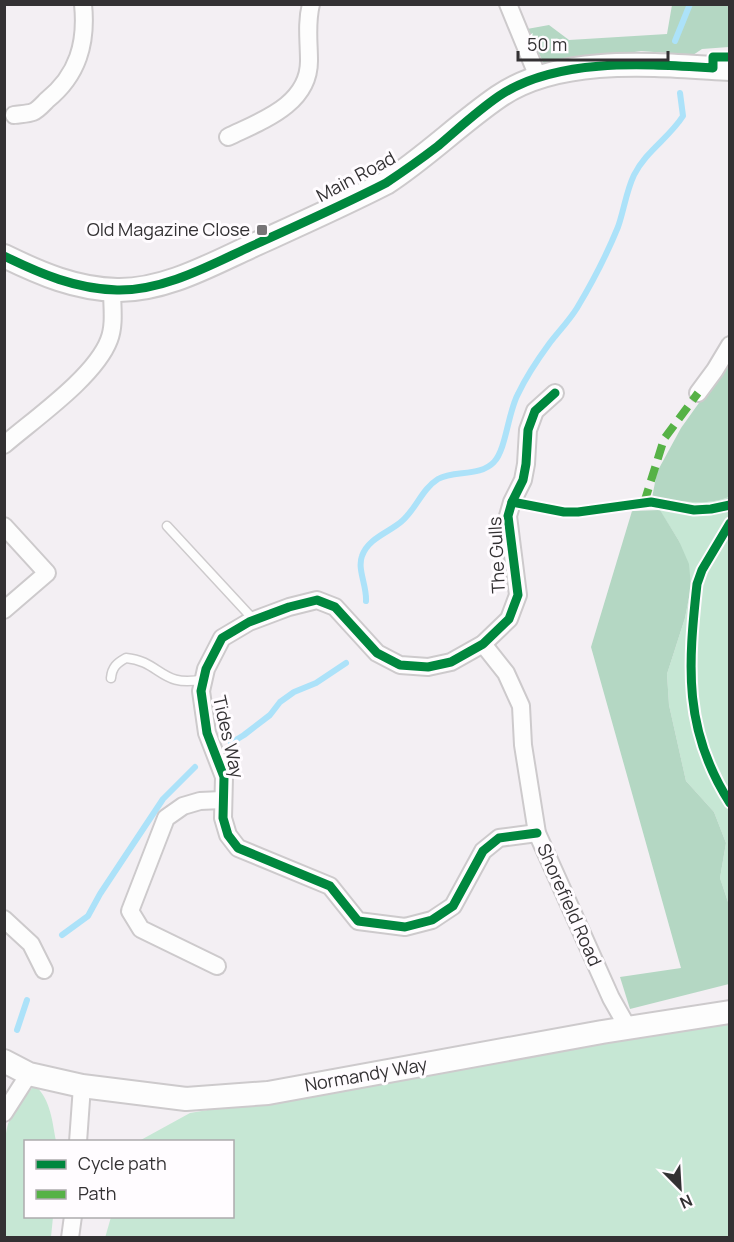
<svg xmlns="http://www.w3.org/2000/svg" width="734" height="1242" viewBox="0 0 734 1242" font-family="Manrope,sans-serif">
	<rect width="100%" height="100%" fill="#f3eff3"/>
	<g fill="#c6e7d4">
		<path d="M729 497V905L720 878 726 843 714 812 686 781 669 705 667 674 685 618 691 587 679 541 652 498C677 500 705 507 729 497Z"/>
		<polygon points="729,1022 729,1237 105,1238 111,1217 232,1216 232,1142 139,1141 190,1113"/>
		<path d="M35 1085C51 1101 52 1120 56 1141L26 1142V1216L53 1217 51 1237 5 1238C5 1207 0 1152 8 1124 13 1110 25 1096 35 1085Z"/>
	</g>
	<g fill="#b4d7c3">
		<polygon points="672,5 729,5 729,47 702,49 693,55 641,51 545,66 527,29 549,25 569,40 667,34"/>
		<path d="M729 361V497C705 507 677 500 652 498L657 472 681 428Z"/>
		<polygon points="660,510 679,541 689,564 691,587 685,618 667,674 669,705 686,781 714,812 726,843 720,878 729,905 729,984 630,1009 620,977 681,968 591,647 632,511"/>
	</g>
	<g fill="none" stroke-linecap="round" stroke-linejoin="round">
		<g stroke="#ace2f9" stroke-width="6">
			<polyline points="675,41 690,4"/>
			<path d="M366 601C367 586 357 569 362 556 368 538 390 532 402 521 416 509 422 489 438 479 454 470 480 477 494 462 506 450 508 412 518 394 526 377 538 359 549 344 558 332 569 321 577 308 592 283 607 254 618 227 624 210 626 192 634 175 646 151 669 138 683 116L680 93"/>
			<polyline points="231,743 244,735 270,715 280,702 294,692 316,683 346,663"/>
			<polyline points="62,935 88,916 100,894 163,799 195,767"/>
			<polyline points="17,1030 27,1000"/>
		</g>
		<defs>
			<g id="lane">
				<polyline points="167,526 254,620"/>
				<path d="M111 678C112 667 117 663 126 658 161 661 161 689 204 679"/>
			</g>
			<g id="street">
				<polyline points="508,4 538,77"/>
				<path d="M14 115C20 114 28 114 33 112 38 110 43 104 47 100 78 75 87 43 83 4"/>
				<path d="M228 137C261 121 309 105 309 61 309 41 306 24 311 4"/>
				<polyline points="698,393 715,370 730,345"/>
				<path d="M4 445C34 419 95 377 109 340 115 325 112 306 112 290"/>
				<polyline points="4,526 47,573 4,610"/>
				<polyline points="483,644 506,673 521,706 523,745 537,833 611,998 628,1028"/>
				<polyline points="537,833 499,838 483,851 453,906 432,920 405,927 358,921 330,886 238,848 228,835 223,818 224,777 207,733 201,691 206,669 222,638 249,622 289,607 317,600 335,607 377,653 400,665 428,667 451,662 483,644 509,619 518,595 508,516 512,502 523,480 526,464 528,430 535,411 555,393"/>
				<polyline points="4,919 31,944 44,970"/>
				<polyline points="217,966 141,929 130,911 166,818 183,806 200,801 222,800"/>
				<polyline points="4,1113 29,1074"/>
				<polyline points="78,1142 82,1086"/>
				<polyline points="70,1238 73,1216"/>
			</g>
			<g id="secondary">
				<path d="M4 256C41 274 76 289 117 290 165 291 212 264 254 245 298 225 343 205 386 183 426 157 459 124 498 97 560 54 658 65 730 69"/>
				<polyline points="4,1061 29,1074 82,1086 186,1099 268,1093 602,1032 730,1012"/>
			</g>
		</defs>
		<use href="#lane" stroke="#cdcacc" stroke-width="11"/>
		<use href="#street" stroke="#cdcacc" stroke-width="20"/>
		<use href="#secondary" stroke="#cdcacc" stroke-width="26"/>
		<use href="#lane" stroke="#fdfdfd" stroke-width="8"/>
		<use href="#street" stroke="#fdfdfd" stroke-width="16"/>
		<use href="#secondary" stroke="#fdfdfd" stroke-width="22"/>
		<polyline stroke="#56b246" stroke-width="8" stroke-dasharray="15 8" stroke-linecap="butt" points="644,503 664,439 698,393"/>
		<defs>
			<g id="cycleway">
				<path d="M4 256C41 274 76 289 117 290 165 291 212 264 254 245 298 225 343 205 386 183 404 171 421 159 438 146 458 129 477 111 499 96 557 57 646 64 713 68V57H730"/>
				<polyline points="512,502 564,512 578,512 651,502 694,510 711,509 730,505"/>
				<path d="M730 523 702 570 697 584C688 666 683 730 730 803"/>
				<polyline points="537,833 499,838 483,851 453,906 432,920 405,927 358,921 330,886 238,848 228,835 223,818 224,777 207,733 201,691 206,669 222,638 249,622 289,607 317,600 335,607 377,653 400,665 428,667 451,662 483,644 509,619 518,595 508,516 512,502 523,480 526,464 528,430 535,411 555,393"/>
			</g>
		</defs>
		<use href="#cycleway" stroke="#fffcff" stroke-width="13"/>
		<use href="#cycleway" stroke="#00873e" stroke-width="9"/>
	</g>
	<rect fill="#767476" stroke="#fffcff" stroke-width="2" x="256" y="224" width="12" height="12" rx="3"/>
	<g text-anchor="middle" stroke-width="6" stroke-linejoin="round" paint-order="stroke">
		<g font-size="18" fill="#333133" stroke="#fffcff">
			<text transform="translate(356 177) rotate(-28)" y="6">Main Road</text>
			<text transform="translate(497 555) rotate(-93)" y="6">The Gulls</text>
			<text transform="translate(228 737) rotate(77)" y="6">Tides Way</text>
			<text transform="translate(569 905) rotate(66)" y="6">Shorefield Road</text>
			<text transform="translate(366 1075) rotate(-10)" y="6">Normandy Way</text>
		</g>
		<g font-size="18" fill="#333133" stroke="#fffcff" text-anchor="end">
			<text x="250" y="236">Old Magazine Close</text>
		</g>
	</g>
	<rect width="734" height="1242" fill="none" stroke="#333133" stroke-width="12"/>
	<rect x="24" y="1140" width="210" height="78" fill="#fffcff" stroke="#adabad" stroke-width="1.5"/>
	<rect x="36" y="1160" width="30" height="9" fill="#00873e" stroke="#adabad" stroke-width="1.5"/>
	<text x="78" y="1170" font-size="18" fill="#333133">Cycle path</text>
	<rect x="36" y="1190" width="30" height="9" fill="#56b246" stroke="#adabad" stroke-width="1.5"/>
	<text x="78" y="1200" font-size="18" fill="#333133">Path</text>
	<g transform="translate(680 1188) rotate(156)" stroke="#fffcff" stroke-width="4.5" paint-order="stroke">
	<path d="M0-4.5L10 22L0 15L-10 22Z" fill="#333133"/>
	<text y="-9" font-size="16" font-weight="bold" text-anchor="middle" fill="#333133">N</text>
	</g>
	<path d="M518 51v9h150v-9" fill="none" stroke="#333133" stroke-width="3"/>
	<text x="527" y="51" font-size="18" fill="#333133" stroke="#fffcff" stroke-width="4.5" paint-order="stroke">50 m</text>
</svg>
